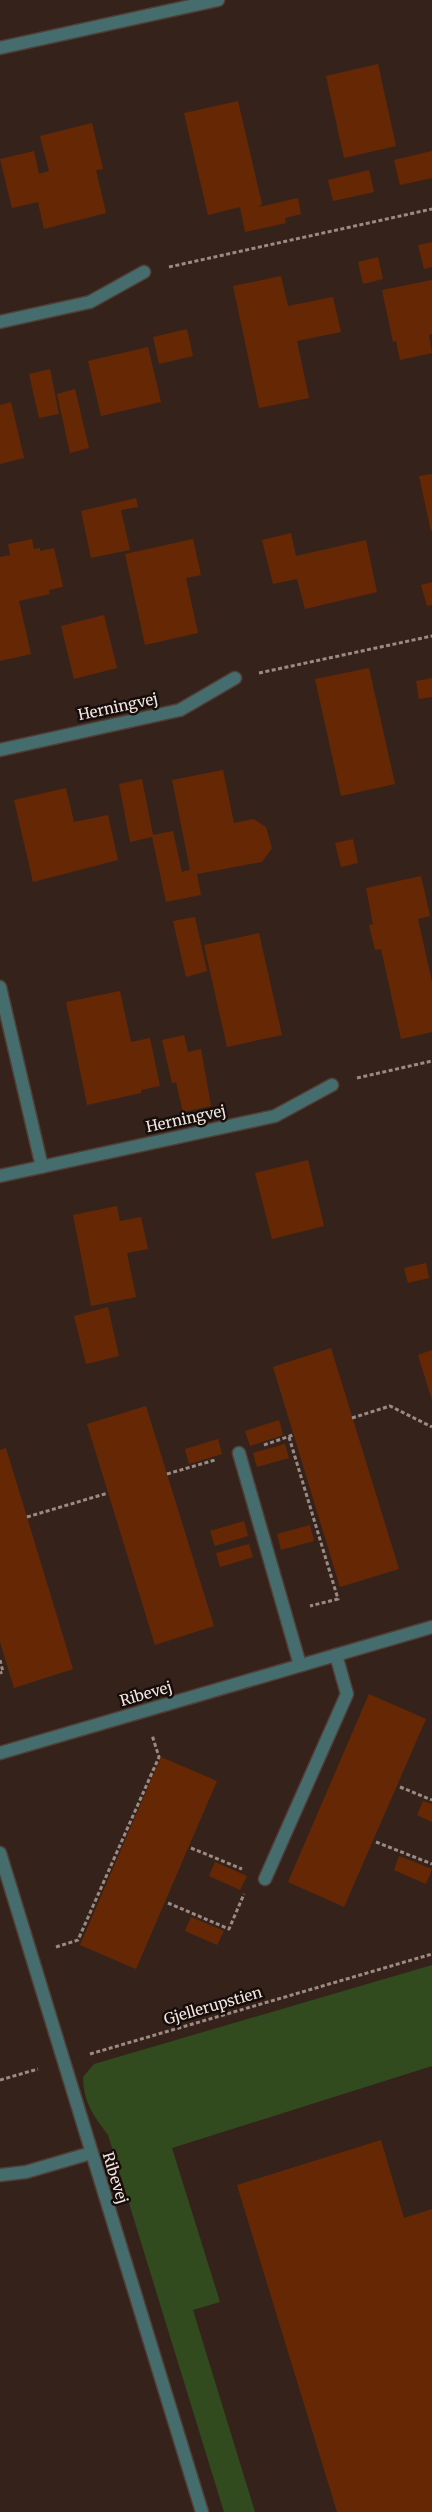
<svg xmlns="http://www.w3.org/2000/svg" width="432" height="2512" viewBox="0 0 432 2512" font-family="Merriweather,serif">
	<rect width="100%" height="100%" fill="#35231b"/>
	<path fill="#314b1e" d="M432 1965V2066L172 2148 220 2302 193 2310 255 2512H224L108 2135C93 2114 84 2104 83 2077L94 2064Z"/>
	<g fill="#662804">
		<polygon points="378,64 396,146 344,158 326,76"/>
		<polygon points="238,101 262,204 259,207 298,198 301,214 285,218 286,223 245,232 240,207 208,215 184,113"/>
		<polygon points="92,123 103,169 96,170 106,213 44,229 38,202 12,208 0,159 34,151 39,174 49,171 40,136"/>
		<polygon points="432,151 432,178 400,185 394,160"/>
		<polygon points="369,170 374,192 333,201 328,180"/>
		<polygon points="432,242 432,267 424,269 418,245"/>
		<polygon points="378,257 383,279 363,284 358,262"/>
		<polygon points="281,276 288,306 333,297 341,332 297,341 309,398 259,408 233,286"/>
		<polygon points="432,280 432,334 429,335 432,353 400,360 396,341 393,342 382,290"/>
		<polygon points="187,329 193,356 159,364 153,337"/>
		<polygon points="148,347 161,402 101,416 88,361"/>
		<polygon points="50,369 59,414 39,418 29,374"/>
		<polygon points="75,389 89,448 70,453 57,394"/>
		<polygon points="11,402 24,458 0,464 0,405"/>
		<polygon points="432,474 432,530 431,531 419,476"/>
		<polygon points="136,498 138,507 121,510 130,550 91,558 81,511"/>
		<polygon points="291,533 296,556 366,540 377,592 305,609 297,579 273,584 262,540"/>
		<polygon points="32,539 34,549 40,548 40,551 54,548 63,587 49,590 50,594 19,601 31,654 0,661 0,557 10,555 8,544"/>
		<polygon points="193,539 201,575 186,578 198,633 145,645 125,554"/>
		<polygon points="432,582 432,605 427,606 421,585"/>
		<polygon points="104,615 117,668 74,679 61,626"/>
		<polygon points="369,668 395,784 341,796 315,679"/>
		<polygon points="432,678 432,697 419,699 416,681"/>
		<polygon points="223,770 234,823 253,819 266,827 272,848 262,862 197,874 201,895 166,902 152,837 130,842 119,784 142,779 153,835 173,831 182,872 190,870 172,780"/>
		<polygon points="66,788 74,822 108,815 118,860 33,882 14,800"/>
		<polygon points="353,839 358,863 341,867 335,843"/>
		<polygon points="421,876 430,916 418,919 432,982 432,1032 401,1039 381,949 375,950 369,925 373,924 366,888"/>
		<polygon points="195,917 207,971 186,977 173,921"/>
		<polygon points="259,933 282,1035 227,1047 204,945"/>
		<polygon points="120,991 131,1042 150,1038 160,1086 141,1090 141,1093 87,1105 66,1002"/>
		<polygon points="184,1035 188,1052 201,1049 211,1106 183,1112 176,1082 172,1083 162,1040"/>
		<polygon points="308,1160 324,1226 272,1239 255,1173"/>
		<polygon points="117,1206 120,1221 141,1217 148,1249 127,1253 136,1297 91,1306 73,1215"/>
		<polygon points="426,1263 429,1278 408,1283 404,1268"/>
		<polygon points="108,1307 119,1356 86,1364 74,1316"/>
		<polygon points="331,1348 399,1569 340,1587 273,1367"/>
		<polygon points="432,1350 432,1400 418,1355"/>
		<polygon points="146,1406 214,1626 155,1645 87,1424"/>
		<polygon points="279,1420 283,1435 250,1446 245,1431"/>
		<polygon points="218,1439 222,1454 189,1464 185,1449"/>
		<polygon points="285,1444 289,1458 257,1467 253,1453"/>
		<polygon points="6,1448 73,1669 14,1688 0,1642 0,1450"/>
		<polygon points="244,1521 248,1536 215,1546 210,1531"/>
		<polygon points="310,1525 314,1541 281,1550 277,1534"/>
		<polygon points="249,1544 253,1557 220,1567 216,1553"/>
		<polygon points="369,1694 426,1719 344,1907 288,1882"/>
		<polygon points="161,1757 217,1781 136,1969 80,1945"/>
		<polygon points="423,1801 432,1804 432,1822 417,1815"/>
		<polygon points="399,1856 432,1869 426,1884 394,1870"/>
		<polygon points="215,1862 247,1876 240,1890 209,1876"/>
		<polygon points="191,1917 224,1931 217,1945 185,1931"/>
		<polygon points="381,2140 404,2218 432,2209 432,2512 337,2512 237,2185"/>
	</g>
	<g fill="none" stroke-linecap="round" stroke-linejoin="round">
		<defs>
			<polyline id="lane" points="0,2175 26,2172 91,2153"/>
			<g id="street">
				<polyline points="0,48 218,0"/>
				<polyline points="0,322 90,302 144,272"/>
				<polyline points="0,750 180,710 235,678"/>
				<polyline points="0,987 42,1167"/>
				<polyline points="0,1176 275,1116 332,1085"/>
				<polyline points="239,1453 300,1665"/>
				<polyline points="0,1753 432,1627"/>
				<polyline points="0,1853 202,2512"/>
				<polyline points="265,1879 347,1694 336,1655"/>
			</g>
		</defs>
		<use href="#lane" stroke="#503e37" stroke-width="15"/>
		<use href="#street" stroke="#503e37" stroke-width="15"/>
		<g stroke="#9b8b85" stroke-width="3" stroke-dasharray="4 2.5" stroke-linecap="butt">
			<polyline points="169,267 432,209"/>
			<polyline points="259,673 432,636"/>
			<polyline points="357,1078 432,1061"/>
			<polyline points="352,1418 390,1406 432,1427"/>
			<polyline points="289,1437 338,1599 310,1606"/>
			<polyline points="264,1445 293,1435"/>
			<polyline points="167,1474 215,1460"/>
			<polyline points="27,1517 108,1493"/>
			<polyline points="0,1660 3,1672 0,1673"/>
			<polyline points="400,1787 432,1800"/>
			<polyline points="376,1842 432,1864"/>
			<polyline points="191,1848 242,1869"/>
			<polyline points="168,1903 229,1929 244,1894"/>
			<polyline points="56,1947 78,1940 159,1757 152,1735"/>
			<polyline points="90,2054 432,1954"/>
			<polyline points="0,2080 38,2069"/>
		</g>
		<use href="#lane" stroke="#456d6e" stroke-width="12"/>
		<use href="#street" stroke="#456d6e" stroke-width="12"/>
	</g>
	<g text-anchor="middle" stroke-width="5" stroke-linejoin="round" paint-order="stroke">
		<g font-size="15" fill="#f3e6e0" stroke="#170e0b">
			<text transform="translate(118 707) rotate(-12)" y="5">Herningvej</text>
			<text transform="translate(186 1119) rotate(-12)" y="5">Herningvej</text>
			<text transform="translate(146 1694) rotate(-16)" y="5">Ribevej</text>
			<text transform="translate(213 2006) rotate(-16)" y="5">Gjellerupstien</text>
			<text transform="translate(115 2178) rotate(73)" y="5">Ribevej</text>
		</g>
	</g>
</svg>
